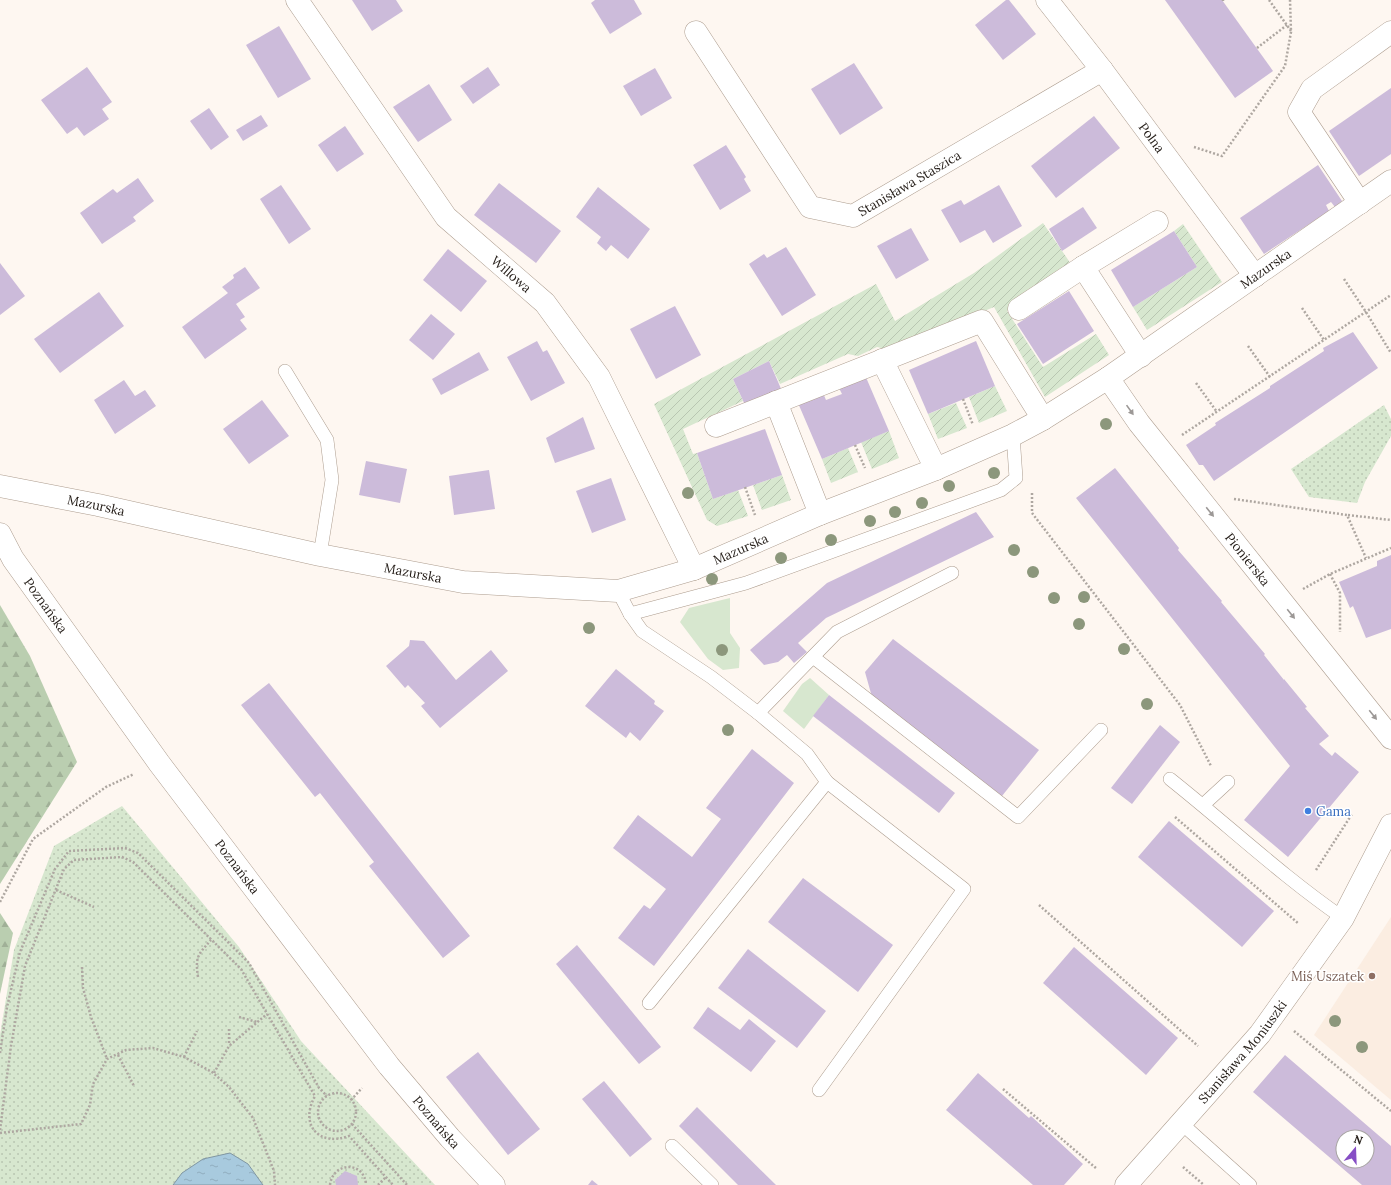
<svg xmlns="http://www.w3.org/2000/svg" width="1391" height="1185" viewBox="0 0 1391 1185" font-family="Lora,serif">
	<defs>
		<pattern id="forest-firs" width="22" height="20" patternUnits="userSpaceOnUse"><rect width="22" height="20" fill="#baceb0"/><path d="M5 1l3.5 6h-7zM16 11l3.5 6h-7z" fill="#a0b097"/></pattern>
		<pattern id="park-dots" width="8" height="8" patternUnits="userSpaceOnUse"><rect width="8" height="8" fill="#d7e7cf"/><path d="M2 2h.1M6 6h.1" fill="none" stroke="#b8c6b1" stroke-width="1.8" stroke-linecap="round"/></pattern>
		<pattern id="garden-furrows" width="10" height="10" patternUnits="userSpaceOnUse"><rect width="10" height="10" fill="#d7e7cf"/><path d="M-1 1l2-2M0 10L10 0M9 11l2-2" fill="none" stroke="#b8c6b1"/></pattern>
		<pattern id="water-ripples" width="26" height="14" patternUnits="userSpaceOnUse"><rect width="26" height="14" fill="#a8cade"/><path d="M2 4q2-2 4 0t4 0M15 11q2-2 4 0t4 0" fill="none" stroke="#90adbe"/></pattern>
	</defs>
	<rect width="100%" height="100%" fill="#fef7f1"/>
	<polygon fill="#fbede1" points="1391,917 1391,1100 1314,1035"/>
	<g fill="#d7e7cf">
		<polygon points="730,598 730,633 740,648 739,668 723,670 708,659 680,622 689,608"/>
		<polygon points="810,678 829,695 804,729 783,711 802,684"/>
	</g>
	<g fill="url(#forest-firs)">
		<polygon points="0,605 30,656 77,762 0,884"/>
		<polygon points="0,913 13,933 0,994"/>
	</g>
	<g fill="url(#park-dots)">
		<polygon points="1384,405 1391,419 1391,436 1365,482 1357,503 1309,497 1291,469"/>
		<polygon points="122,806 239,947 301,1041 435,1185 0,1185 0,1035 14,950 54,846"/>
	</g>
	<g fill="url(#garden-furrows)">
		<polygon points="1043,223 1071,264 1007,311 1043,367 1096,334 1109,355 1045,397 994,307 890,350 877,347 858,356 848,354 780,384 769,361 733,379 743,401 683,429 693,454 697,453 713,499 738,490 748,516 717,526 707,520 654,404 876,284 895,321 974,273"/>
		<polygon points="1183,224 1222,282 1147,330 1133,307 1197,267 1174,231"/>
		<polygon points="995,386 1007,411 979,423 969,397"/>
		<polygon points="956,403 967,428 938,439 928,414"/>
		<polygon points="889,431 899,458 872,469 861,442"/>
		<polygon points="848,448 858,472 831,483 822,459"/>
		<polygon points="782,475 791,500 762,510 753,485"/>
	</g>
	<polygon fill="url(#water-ripples)" stroke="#8096a2" points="230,1153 248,1164 263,1185 173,1185 182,1173 203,1159"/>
	<g fill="#ccbbda" fill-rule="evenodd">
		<polygon points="352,0 396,0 403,11 372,31"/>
		<polygon points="595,0 634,0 642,14 610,34 591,3"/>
		<polygon points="1006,0 1009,0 1036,34 1003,60 975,25"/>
		<polygon points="1165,0 1222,0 1273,71 1235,98"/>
		<polygon points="279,26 311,79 278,98 246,45"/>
		<polygon points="854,63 883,108 840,135 811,89"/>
		<polygon points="87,67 112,102 102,109 109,119 84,136 77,127 67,134 41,100"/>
		<polygon points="488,67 500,85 473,104 460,86"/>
		<polygon points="655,68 672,98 641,116 623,86"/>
		<polygon points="429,84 452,120 418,142 393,107"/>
		<polygon points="1391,88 1391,154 1359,176 1329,131"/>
		<polygon points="209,108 229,137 211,150 190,121"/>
		<polygon points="261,115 268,126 243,141 236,130"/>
		<polygon points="1094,116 1120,148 1056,198 1031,166"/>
		<polygon points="345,126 364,154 337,172 318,145"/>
		<polygon points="726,145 746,177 744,179 751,191 720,210 693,165"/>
		<polygon points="1318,165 1342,201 1335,207 1331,202 1326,205 1329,211 1264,254 1240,218"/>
		<polygon points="138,178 154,201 133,217 136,221 102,244 80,213 113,189 117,193"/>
		<polygon points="499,183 561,231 536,263 474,215"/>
		<polygon points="281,185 311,229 289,244 260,199"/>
		<polygon points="999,185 1022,226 993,243 985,230 960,243 941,210 961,200 964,205"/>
		<polygon points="598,187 650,229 628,259 611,245 606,251 597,243 601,237 576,217"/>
		<polygon points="1083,207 1097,228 1062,251 1049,229"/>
		<polygon points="911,228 929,260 896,279 877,246"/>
		<polygon points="1174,231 1197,267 1133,307 1111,270"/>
		<polygon points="786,247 816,295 782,316 749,264 764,254 767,258"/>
		<polygon points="448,249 487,281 461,312 423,280"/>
		<polygon points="0,263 25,296 0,315"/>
		<polygon points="245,267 260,288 236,304 245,317 240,320 247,329 205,359 182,327 228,293 222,287 234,278 233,275"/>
		<polygon points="1069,291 1094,331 1043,364 1017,324"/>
		<polygon points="99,292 124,326 60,373 34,339"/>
		<polygon points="675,306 701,355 656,379 630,329"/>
		<polygon points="431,314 455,334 433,360 409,340"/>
		<polygon points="1353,332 1378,368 1214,481 1203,465 1199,465 1186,445 1216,425 1215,423 1270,388 1270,386 1324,351 1323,348"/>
		<polygon points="537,341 543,352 547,350 565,383 531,401 507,357"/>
		<polygon points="976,341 995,386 928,414 909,370"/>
		<polygon points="479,352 489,370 441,395 432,379"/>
		<polygon points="769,361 782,391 746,407 733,379"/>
		<polygon points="865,375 889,431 822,459 798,403 823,393 826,400 842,394 838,386"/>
		<polygon points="124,380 135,396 145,390 156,406 115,434 94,400"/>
		<polygon points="262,400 289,436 249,464 223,429"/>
		<polygon points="583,417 595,449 555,463 546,438"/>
		<polygon points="765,429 782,475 713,499 697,453"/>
		<polygon points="366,461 407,469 400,503 359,495"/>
		<polygon points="1115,468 1179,548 1178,550 1222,601 1221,602 1265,654 1264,655 1284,680 1284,679 1307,707 1305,708 1329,736 1319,744 1332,756 1335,752 1359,772 1288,857 1244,820 1290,766 1076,498"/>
		<polygon points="489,470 495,509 454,515 449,476"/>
		<polygon points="611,478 626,520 592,533 576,491"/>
		<polygon points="976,512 994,537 826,618 798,643 807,652 794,663 787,655 778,662 764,665 750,650 827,583"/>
		<polygon points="1391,555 1391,629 1366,638 1353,606 1350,608 1339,582 1377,566 1377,561"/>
		<polygon points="893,639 1039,750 1002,796 872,697 865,672"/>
		<polygon points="410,640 424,641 456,680 491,650 508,671 440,728 421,706 425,703 408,685 405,688 386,666 409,646"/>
		<polygon points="616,669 655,701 654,704 664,711 640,741 630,732 626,738 585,706"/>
		<polygon points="269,683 470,936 443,958 369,866 374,862 320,793 315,797 241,705"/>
		<polygon points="829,695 955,793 939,813 813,716"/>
		<polygon points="1160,725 1180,742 1132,804 1111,788"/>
		<polygon points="752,749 794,783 654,966 618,938 644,905 650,909 666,889 613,848 638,815 692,857 721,819 706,808"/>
		<polygon points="1169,821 1274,911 1242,947 1138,857"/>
		<polygon points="803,878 893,945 858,992 768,922"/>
		<polygon points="577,945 661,1047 639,1064 556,964"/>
		<polygon points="1074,947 1178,1038 1146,1075 1043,983"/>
		<polygon points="748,949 826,1011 797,1048 718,988"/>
		<polygon points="708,1007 740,1030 749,1019 776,1041 751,1072 693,1028"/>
		<polygon points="478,1052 540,1129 508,1155 446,1077"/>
		<path d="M1285 1055 1391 1146V1185H1362L1253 1092ZM1343 1137H1367V1161H1343Z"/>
		<polygon points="978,1073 1029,1118 1031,1116 1083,1164 1064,1185 1033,1185 946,1110"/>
		<polygon points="604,1081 652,1139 630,1157 582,1099"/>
		<polygon points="697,1107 776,1185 738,1185 679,1126"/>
		<polygon points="345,1171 357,1176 358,1185 336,1185 335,1180"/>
		<polygon points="592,1180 598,1185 588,1185"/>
	</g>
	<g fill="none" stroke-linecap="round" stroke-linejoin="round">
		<defs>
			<g id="lane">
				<polyline points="285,371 327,440 332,480 320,555"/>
				<polyline points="618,591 630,614 642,631 711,677 758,713 807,754 827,782 964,889 819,1090"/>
				<polyline points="630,614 746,583 1001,490 1016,478 1013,435"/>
				<polyline points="813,657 1018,817 1101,730"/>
				<polyline points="758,713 837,632 952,573"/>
				<path d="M1170 779C1228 825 1282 876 1343 918"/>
				<polyline points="1203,805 1228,782"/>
				<polyline points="649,1003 827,782"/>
				<polyline points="1181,1123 1250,1185"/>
				<polyline points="672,1146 712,1185"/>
			</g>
			<g id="street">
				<path id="s1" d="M297 0 446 217 545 303 599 377 694 569"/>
				<path id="s2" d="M1047 0 1102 70 1255 276"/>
				<path id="s3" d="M696 32 810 207 853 216 1102 70"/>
				<polyline points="1360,203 1299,112 1312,89 1391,32"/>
				<polyline points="1083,267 1141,356"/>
				<polyline points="1019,309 1083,267 1157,222"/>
				<polyline points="882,360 936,469"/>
				<path id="s4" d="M1108 378 1139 423 1391 738"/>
				<polyline points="776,402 820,514"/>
				<polyline points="716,426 982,321 1043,419"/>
				<path id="s5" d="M1126 1185 1260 1034 1343 918 1391 825"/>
			</g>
			<g id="secondary">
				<path id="s6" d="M0 486 98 505 320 555 463 582 618 591 694 569 820 514 936 469 1013 435 1043 419 1108 378 1391 181"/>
				<path id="s7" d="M0 534 13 559 159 763 389 1066 450 1138 494 1185"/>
			</g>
		</defs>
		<use href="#lane" stroke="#ad9d8f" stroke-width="14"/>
		<use href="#street" stroke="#ad9d8f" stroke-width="23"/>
		<use href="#secondary" stroke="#ad9d8f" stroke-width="23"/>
		<g stroke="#aea7a1" stroke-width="2.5" stroke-dasharray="2 2" stroke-linecap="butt">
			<polyline points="1269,0 1291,31"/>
			<polyline points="1223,1 1223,0"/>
			<polyline points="1257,48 1287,25"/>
			<polyline points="1194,147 1222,156 1285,66 1291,32 1290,0"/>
			<polyline points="1344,279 1366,312 1391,353"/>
			<polyline points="1302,308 1324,340"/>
			<polyline points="1248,346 1270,377"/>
			<polyline points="1196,383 1217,412"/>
			<polyline points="963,399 973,425"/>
			<polyline points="1182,435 1391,295"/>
			<polyline points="855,445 865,468"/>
			<polyline points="745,487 755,515"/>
			<polyline points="1032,493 1032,513 1180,705 1211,766"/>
			<polyline points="1234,499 1347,515 1366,558"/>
			<polyline points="1348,515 1391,520"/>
			<polyline points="1330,574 1340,593 1340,632"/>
			<polyline points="1303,589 1330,574 1391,548"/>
			<polyline points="1175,817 1299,924"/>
			<polyline points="1316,870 1352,814"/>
			<polyline points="56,890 94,907"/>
			<polyline points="0,902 33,839 106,787 134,774"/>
			<polyline points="1039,905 1198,1046"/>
			<polyline points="82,967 83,988 91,1017 107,1059"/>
			<path d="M198 977C195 956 198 955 211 940"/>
			<polyline points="239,1017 257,1022"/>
			<polyline points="229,1029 229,1045"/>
			<polyline points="1294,1031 1391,1111"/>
			<polyline points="0,1053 7,1007 20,952 55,869 69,851 125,848 138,853 249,963 319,1088 327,1096"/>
			<polyline points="118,1055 134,1086"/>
			<polyline points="184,1057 197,1031"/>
			<polyline points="214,1073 229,1046 267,1014"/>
			<polyline points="1003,1089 1097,1169"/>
			<circle cx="337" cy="1112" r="19"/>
			<polyline points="351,1100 362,1088"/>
			<polyline points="352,1124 407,1185"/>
			<path d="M0 1130 11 1046 25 966 64 869 74 860 122 857 133 862 241 969 315 1096C299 1125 319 1147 349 1136L393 1185"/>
			<polyline points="0,1133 81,1124 90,1105 93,1084 107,1059 126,1050 153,1048 184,1057 212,1072 229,1087 253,1118 274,1171 275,1185"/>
			<polyline points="1183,1167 1204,1185"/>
			<path d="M330 1185C333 1161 365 1161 366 1185"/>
			<polyline points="378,1185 386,1177"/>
		</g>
		<use href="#lane" stroke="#fff" stroke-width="13"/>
		<use href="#street" stroke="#fff" stroke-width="22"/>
		<use href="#secondary" stroke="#fff" stroke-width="22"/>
	</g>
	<g fill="#8c977c">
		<circle cx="1106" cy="424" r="6"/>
		<circle cx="994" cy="473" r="6"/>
		<circle cx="949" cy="486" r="6"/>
		<circle cx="688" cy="493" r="6"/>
		<circle cx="922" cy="503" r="6"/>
		<circle cx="895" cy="512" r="6"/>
		<circle cx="870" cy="521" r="6"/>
		<circle cx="831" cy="540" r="6"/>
		<circle cx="1014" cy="550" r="6"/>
		<circle cx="781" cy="558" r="6"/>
		<circle cx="1033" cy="572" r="6"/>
		<circle cx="712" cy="579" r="6"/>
		<circle cx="1084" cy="597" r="6"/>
		<circle cx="1054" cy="598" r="6"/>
		<circle cx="1079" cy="624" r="6"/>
		<circle cx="589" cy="628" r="6"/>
		<circle cx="1124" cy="649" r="6"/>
		<circle cx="722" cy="650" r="6"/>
		<circle cx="1147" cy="704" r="6"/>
		<circle cx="728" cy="730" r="6"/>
		<circle cx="1335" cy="1021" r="6"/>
		<circle cx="1362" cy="1047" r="6"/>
	</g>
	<defs><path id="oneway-solid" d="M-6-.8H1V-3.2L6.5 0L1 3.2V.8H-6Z"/></defs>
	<g fill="#9c9896">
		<use href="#oneway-solid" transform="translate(1130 410) rotate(55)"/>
		<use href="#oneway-solid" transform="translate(1210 512) rotate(51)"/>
		<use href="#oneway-solid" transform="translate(1291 614) rotate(51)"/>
		<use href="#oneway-solid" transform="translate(1373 715) rotate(51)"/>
	</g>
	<circle fill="#3f7fe0" stroke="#fff" stroke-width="1.5" cx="1308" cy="811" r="4"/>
	<circle fill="#8d6e63" stroke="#fff" stroke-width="1.5" cx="1372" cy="976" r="4"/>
	<g text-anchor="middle" stroke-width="3" stroke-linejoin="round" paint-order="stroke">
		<g font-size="13" fill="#221b16" stroke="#fff">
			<text dy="5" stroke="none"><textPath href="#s2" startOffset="173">Polna</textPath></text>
			<text dy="5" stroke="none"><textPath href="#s3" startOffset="318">Stanisława Staszica</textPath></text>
			<text dy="5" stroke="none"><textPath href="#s6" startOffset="1356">Mazurska</textPath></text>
			<text dy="5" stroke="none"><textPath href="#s1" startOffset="350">Willowa</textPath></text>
			<text dy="5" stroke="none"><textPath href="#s6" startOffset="98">Mazurska</textPath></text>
			<text dy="5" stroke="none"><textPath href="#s6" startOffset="758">Mazurska</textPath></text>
			<text dy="5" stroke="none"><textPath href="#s4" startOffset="229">Pionierska</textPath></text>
			<text dy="5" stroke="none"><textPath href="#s6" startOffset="422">Mazurska</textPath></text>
			<text dy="5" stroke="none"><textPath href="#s7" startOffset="85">Poznańska</textPath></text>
			<text dy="5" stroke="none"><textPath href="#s7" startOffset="409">Poznańska</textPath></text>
			<text dy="5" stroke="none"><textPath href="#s5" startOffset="177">Stanisława Moniuszki</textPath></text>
			<text dy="5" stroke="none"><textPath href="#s7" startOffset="733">Poznańska</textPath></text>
		</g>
		<g font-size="13" fill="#366cbe" stroke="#fff" text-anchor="start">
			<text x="1316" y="816">Gama</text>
		</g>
		<g font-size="13" fill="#785e54" stroke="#fff" text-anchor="end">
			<text x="1364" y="981">Miś Uszatek</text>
		</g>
	</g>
	<g transform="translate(1355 1149) rotate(19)"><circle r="19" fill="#ffffff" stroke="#a7a4a2"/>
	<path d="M0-3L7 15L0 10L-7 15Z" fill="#864ec5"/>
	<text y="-6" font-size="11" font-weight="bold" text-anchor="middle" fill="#221b16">N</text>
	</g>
</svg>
